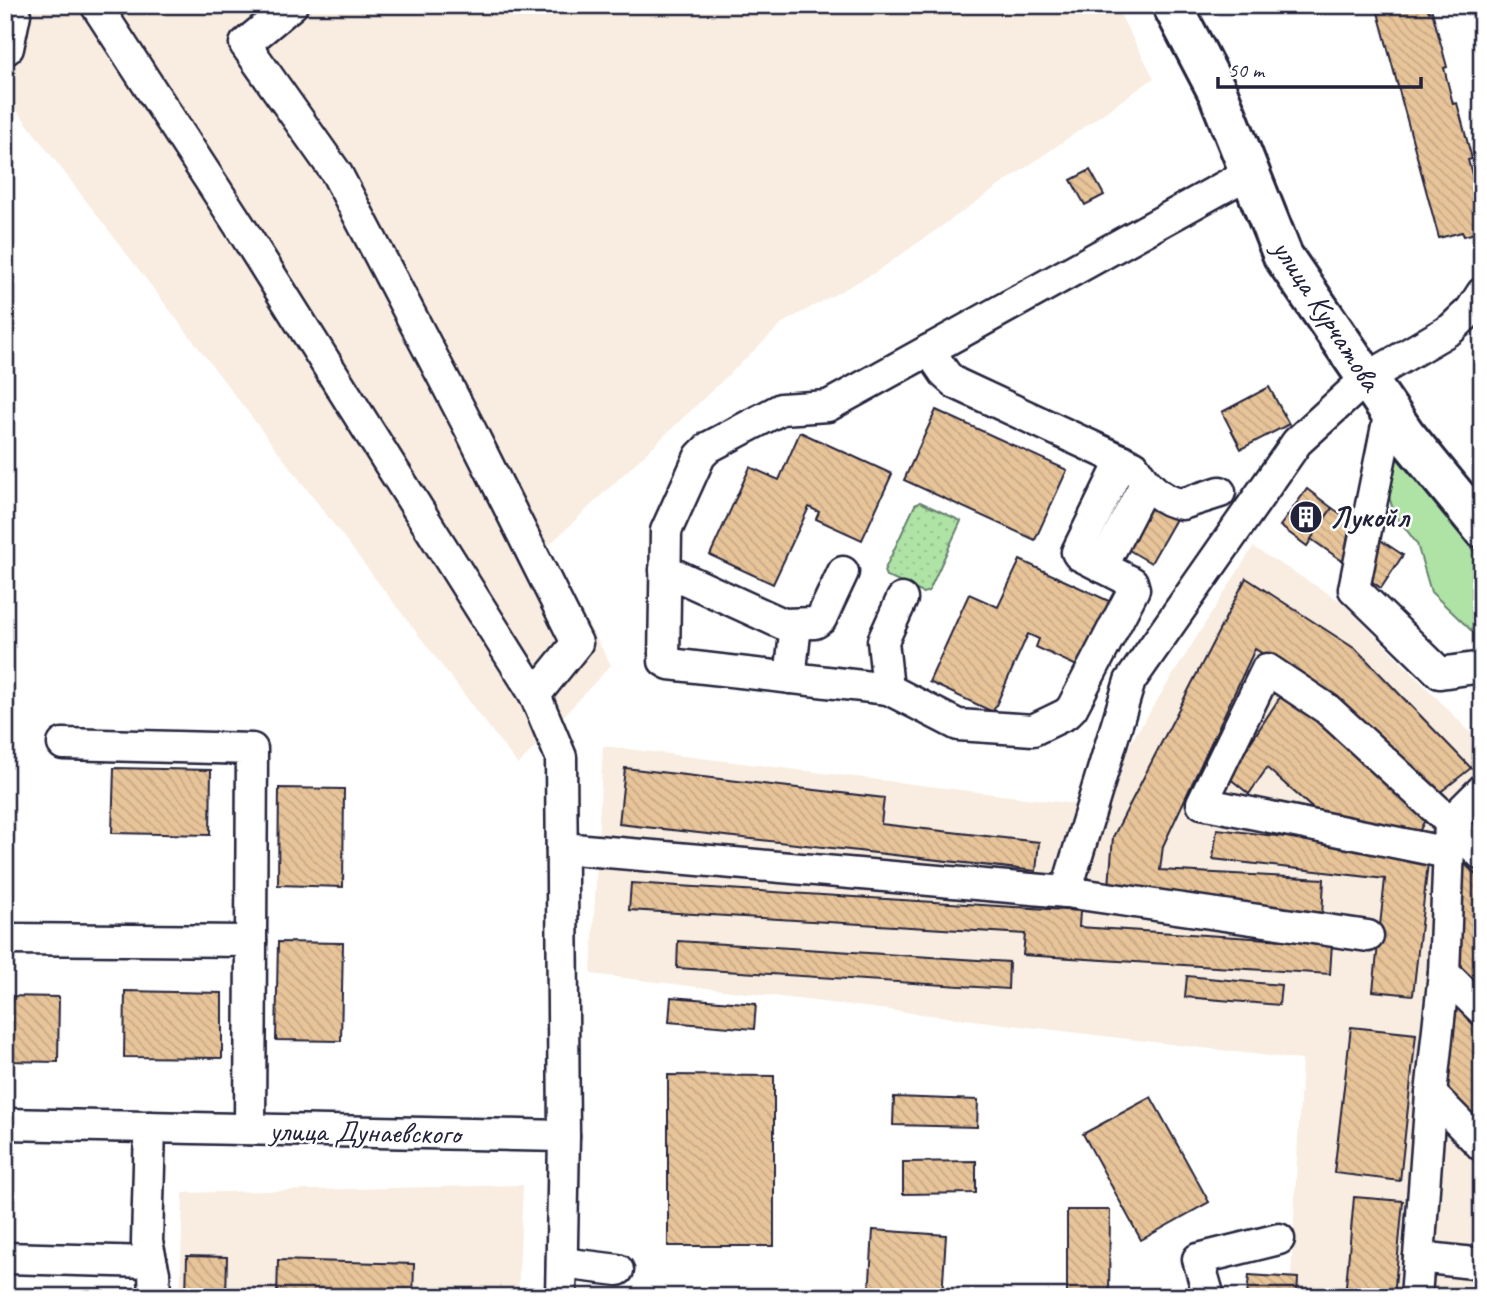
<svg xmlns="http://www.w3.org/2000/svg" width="1487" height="1302" viewBox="0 0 1487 1302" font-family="Caveat,sans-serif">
	<defs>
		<pattern id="park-dots" width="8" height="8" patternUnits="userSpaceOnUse" patternTransform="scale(1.75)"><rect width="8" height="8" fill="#aee3a5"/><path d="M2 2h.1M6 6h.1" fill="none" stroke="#95c28f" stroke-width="1.8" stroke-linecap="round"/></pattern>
		<pattern id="building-back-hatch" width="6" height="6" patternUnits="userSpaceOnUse" patternTransform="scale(1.75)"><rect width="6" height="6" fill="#e8c499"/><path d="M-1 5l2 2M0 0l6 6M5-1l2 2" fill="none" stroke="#c7a885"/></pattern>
	</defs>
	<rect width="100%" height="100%" fill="#fff"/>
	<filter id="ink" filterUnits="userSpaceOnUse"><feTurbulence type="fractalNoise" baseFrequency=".0143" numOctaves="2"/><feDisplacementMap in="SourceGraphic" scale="14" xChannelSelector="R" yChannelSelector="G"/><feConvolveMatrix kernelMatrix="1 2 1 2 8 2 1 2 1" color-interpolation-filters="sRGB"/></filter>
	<g filter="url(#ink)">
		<g fill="#f8ede0">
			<polygon points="5,5 1115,5 1154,78 876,272 784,322 546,548 611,665 518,765 5,95"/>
			<polygon points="1253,547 1342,602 1482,744 1482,1297 1290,1297 1302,1060 591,974 603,746 1091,806"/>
			<polygon points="523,1185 518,1297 180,1297 183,1193"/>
		</g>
		<polygon fill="#aee3a5" stroke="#688270" stroke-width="2" points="1397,458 1482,561 1482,635 1475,634 1431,592 1417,544 1394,513 1385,483"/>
		<polygon fill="url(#park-dots)" stroke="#688270" stroke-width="2" points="920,502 961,521 929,591 923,593 886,576 884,571 915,505"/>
		<g fill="url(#building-back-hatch)" stroke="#22223b" stroke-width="2">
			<polygon points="1376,5 1427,5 1429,12 1432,11 1447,67 1444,68 1453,104 1457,103 1472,159 1468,160 1478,196 1482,195 1482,231 1464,236 1462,232 1439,238"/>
			<polygon points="1090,170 1104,195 1085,205 1071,180"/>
			<polygon points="1269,387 1289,424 1241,449 1222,412"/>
			<polygon points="936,410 1067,470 1035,540 904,480"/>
			<polygon points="800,432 892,474 862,540 816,519 819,512 809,507 773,584 710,555 750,467 779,480"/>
			<polygon points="1307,489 1332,508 1307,546 1280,526"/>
			<polygon points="1152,505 1176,519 1151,563 1127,549"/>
			<polygon points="1332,508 1403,555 1381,588 1311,539"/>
			<polygon points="1020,560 1111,602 1081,668 1036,647 1039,639 1028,634 993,712 929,682 969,594 998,607"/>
			<polygon points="1246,578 1357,650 1471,768 1433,798 1333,697 1255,649 1163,846 1160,870 1324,879 1322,918 1109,886 1113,837"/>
			<polygon points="1284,691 1331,729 1425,820 1416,838 1328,822 1267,768 1249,794 1228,777"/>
			<polygon points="114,768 211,770 210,835 112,833"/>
			<polygon points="625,768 884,798 881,824 1039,842 1036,871 619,824"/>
			<polygon points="279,788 344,789 343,887 278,885"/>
			<polygon points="1217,829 1429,854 1413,995 1373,991 1385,879 1213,859"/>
			<polygon points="1462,861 1482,881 1482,991 1452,961"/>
			<polygon points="631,883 1080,911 1079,927 1332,943 1330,974 1023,955 1025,934 629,910"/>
			<polygon points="678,941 1009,962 1008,989 677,968"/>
			<polygon points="278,942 343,943 341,1041 276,1040"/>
			<polygon points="1187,976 1281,985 1279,1005 1185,997"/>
			<polygon points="125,991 222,993 222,1058 124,1057"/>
			<polygon points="1453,995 1482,1026 1482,1126 1440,1083"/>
			<polygon points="5,996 59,997 58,1062 5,1061"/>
			<polygon points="671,997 756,1004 754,1029 669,1022"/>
			<polygon points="1351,1027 1416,1034 1400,1181 1334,1173"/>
			<polygon points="668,1075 774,1076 774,1246 668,1246"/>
			<polygon points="894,1097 978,1100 977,1127 893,1125"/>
			<polygon points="1151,1097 1209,1202 1141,1240 1083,1134"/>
			<polygon points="976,1161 976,1193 903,1194 903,1162"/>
			<polygon points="1354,1197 1403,1201 1394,1297 1345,1297"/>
			<polygon points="1067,1210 1110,1210 1109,1297 1067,1297"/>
			<polygon points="873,1230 946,1235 942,1297 869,1297"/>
			<polygon points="187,1256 227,1257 226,1297 186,1297"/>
			<polygon points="278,1260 414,1264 413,1297 277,1297"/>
			<polygon points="1249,1275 1298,1278 1297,1297 1247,1297"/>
		</g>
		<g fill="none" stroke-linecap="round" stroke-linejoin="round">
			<defs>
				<g id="minor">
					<polyline points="96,5 239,225 535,695"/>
					<polyline points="292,5 245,44 337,174 469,427 577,643 535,695 561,757 564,1136"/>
					<polyline points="5,50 8,48 15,14 9,5"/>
					<path d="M929 350 946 375 955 383 1134 466C1144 483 1162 502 1182 504L1220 492"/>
					<polyline points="1390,411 1354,589 1440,673 1482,667"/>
					<polyline points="1122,460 1077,552 1079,555 1132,582 1134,589 1072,708 1066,714 1033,730 958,725 888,689 669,664 664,661 666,531 700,456 709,447 781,409 828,406 1249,173"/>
					<polyline points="1102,567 1145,484"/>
					<polyline points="665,570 783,624 815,623 821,619 843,572"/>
					<polyline points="790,678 796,625"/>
					<polyline points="888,689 883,641 902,599"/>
					<polyline points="63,744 252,749 250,1129"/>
					<polyline points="562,848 1066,892 1130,681 1297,442 1367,378 1451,329 1471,310 1482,293"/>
					<polyline points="1448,853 1202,803 1267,669 1327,709 1450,822 1482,790"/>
					<polyline points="1066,892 1368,936"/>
					<polyline points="5,939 251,941"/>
					<polyline points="1444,973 1482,1010"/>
					<polyline points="1431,1094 1482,1146"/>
					<polyline points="5,1124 564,1136 561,1297"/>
					<polyline points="150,1127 147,1242 154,1273 155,1297"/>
					<polyline points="1419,1257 1482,1264"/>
					<polyline points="5,1258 150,1262"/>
					<polyline points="562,1263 618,1270"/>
					<polyline points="1209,1297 1198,1259 1279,1239"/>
					<polyline points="1416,1297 1431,1094 1444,973 1450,822 1482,855"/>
				</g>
				<polyline id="major" points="1172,5 1218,93 1283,256 1405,434 1482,528"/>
			</defs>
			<use href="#minor" stroke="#22223b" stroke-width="35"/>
			<use href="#major" stroke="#22223b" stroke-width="44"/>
			<use href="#minor" stroke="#fff" stroke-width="30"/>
			<use href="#major" stroke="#fff" stroke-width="38"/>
		</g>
	</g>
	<defs>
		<symbol id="building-disc" viewBox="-11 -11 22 22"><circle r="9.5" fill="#22223b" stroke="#fff"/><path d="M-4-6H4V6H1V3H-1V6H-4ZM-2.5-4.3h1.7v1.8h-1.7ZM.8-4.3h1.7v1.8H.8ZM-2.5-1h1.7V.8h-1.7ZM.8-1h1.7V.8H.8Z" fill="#fff"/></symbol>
	</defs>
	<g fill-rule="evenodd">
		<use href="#building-disc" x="1287" y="498" width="38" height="38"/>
	</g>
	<g text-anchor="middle" stroke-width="5" stroke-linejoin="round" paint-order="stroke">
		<g font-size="30" fill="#22223b" stroke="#fff">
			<text transform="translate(1327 315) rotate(57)" y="10">улица Курчатова</text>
			<text transform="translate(365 1132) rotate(1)" y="10">улица Дунаевского</text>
		</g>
		<g font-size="30" font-weight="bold" fill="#22223b" stroke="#fff" text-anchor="start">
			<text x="1330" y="527">Лукойл</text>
		</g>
	</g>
	<rect width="1487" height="1302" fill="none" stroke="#fff" stroke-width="28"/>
	<rect x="14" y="14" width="1459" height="1274" fill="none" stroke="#22223b" stroke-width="2.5" filter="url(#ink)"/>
	<path d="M1218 77v10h203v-10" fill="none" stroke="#22223b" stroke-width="3.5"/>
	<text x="1228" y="77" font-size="21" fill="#22223b" stroke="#ffffff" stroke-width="5" paint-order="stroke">50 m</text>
</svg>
